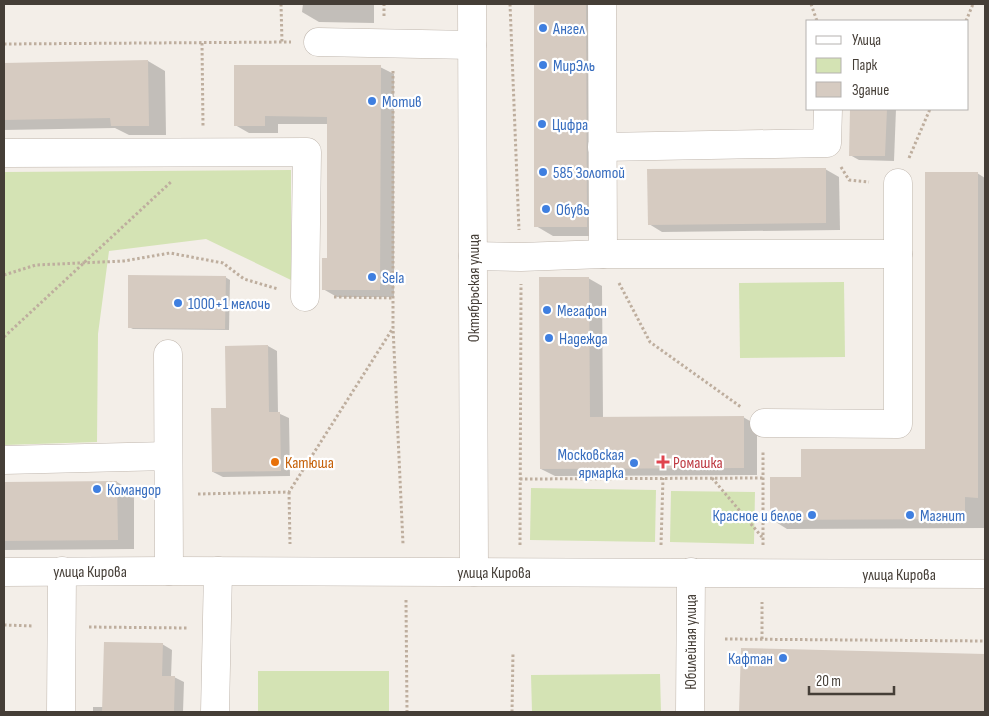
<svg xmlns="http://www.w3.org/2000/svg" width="989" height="716" viewBox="0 0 989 716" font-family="'Sofia Sans Condensed',sans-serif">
	<rect width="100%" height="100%" fill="#f3eee8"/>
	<g fill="#d4e3b4">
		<polygon points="291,170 291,280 206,239 109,251 98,334 97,442 4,445 4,172"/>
		<polygon points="844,282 845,357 740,358 739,283"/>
		<polygon points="531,488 656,490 655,542 530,540"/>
		<polygon points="671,491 755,492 754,544 670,542"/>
		<rect x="258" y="671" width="131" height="41"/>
		<polygon points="660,674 661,712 532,712 531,675"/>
	</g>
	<g fill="#0003">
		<polygon points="303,4 374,4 374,23 319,22 302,12"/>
		<polygon points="535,4 605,4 604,236 553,236 536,226"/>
		<polygon points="148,61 165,71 166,135 129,135 115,128 4,130 4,64"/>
		<polygon points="380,67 394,74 394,297 337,297 323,289 328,260 328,124 278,124 278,133 249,133 235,125"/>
		<polygon points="851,109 896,109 894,161 859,160 850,155"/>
		<polygon points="825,169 839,177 840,230 662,232 649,224"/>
		<polygon points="977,173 985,178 985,528 787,529 771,519 802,479 927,450"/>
		<polygon points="225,277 230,280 229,330 133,329 129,327"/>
		<polygon points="588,278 602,286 603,418 743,417 757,425 757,475 555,476 541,469"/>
		<polygon points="268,346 277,351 278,413 289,418 290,476 223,477 213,472 228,409"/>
		<polygon points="117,482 134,492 134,549 4,550 4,484"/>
		<polygon points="162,644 172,650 171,677 174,677 184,682 183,712 93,712 93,707 104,707"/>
		<polygon points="742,650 985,655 985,712 741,712"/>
	</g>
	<g fill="#d6cbc1">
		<polygon points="534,4 586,4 587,227 534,227"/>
		<polygon points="148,60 149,126 111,126 110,118 4,120 4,63"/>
		<polygon points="234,65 381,65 380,290 322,290 322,258 327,258 327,117 265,116 265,126 234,126"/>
		<polygon points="850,109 887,109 885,156 849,156"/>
		<polygon points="826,168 826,223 648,225 647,169"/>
		<polygon points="925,172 978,172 978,498 965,497 965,519 770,520 770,477 801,477 801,449 925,449"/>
		<polygon points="128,275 226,276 225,329 128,328"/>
		<polygon points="539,277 589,277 590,417 744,416 744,468 540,469"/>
		<polygon points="268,345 269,412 280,412 281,471 212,472 211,408 226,408 225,346"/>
		<polygon points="117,481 118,540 4,541 4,482"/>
		<polygon points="104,642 163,643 162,676 175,676 174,712 102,712"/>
		<polygon points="741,648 985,654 985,712 739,712"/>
	</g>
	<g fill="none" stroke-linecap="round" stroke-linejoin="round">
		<defs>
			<g id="minor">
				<polyline points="472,4 474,572"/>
				<polyline points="602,4 603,254"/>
				<polyline points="318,42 472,45"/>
				<polyline points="602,147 827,143 828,109"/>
				<polyline points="4,153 307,152 305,297"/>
				<polyline points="473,256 521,257 603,254 898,254"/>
				<polyline points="168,354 169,571"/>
				<polyline points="764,423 898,424 898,183"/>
				<polyline points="4,460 168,456"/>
				<polyline points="4,572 169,571 985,574"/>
				<polyline points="61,712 62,571"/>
				<polyline points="215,712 218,571"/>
				<polyline points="690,712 691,572"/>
			</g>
		</defs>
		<use href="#minor" stroke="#c0b7ae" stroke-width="29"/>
		<g stroke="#beae9e" stroke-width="3" stroke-dasharray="2.5 2.5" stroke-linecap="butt">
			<polyline points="281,4 282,42"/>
			<polyline points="510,4 519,230"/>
			<polyline points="811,4 817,21"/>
			<polyline points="384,16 384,4"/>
			<polyline points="966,21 973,4"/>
			<polyline points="202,43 203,126"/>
			<polyline points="4,44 291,42"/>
			<polyline points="393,71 393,327 403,544"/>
			<polyline points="909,158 930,109"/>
			<polyline points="841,167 849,180 869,182"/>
			<polyline points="4,275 36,265 124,261 170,253 223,263 244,279 278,289"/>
			<polyline points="619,283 650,342 741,407"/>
			<polyline points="334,297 394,298"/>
			<polyline points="4,337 172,181"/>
			<polyline points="712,478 762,537"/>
			<polyline points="520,479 763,478"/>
			<polyline points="289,492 290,544"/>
			<polyline points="198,494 289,492 393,328"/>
			<polyline points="520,545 521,284"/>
			<polyline points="661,545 663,478"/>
			<polyline points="763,545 763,452"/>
			<polyline points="406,600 407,712"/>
			<polyline points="4,625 33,626"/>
			<polyline points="89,627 188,628"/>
			<polyline points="725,639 985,641"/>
			<polyline points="762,639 762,602"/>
			<polyline points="512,712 513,652"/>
		</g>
		<use href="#minor" stroke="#fff" stroke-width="28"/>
	</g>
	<g fill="#3f7fe0" stroke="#fff" stroke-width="2">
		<circle cx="543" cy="28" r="5"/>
		<circle cx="543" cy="65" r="5"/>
		<circle cx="372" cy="101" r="5"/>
		<circle cx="542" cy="124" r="5"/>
		<circle cx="543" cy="172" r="5"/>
		<circle cx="546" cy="209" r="5"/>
		<circle cx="372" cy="277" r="5"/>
		<circle cx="178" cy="303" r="5"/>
		<circle cx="547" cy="310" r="5"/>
		<circle cx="549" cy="338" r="5"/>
		<circle cx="634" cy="463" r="5"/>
		<circle cx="97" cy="489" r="5"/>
		<circle cx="812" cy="515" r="5"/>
		<circle cx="910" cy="515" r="5"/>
		<circle cx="783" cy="658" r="5"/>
	</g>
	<circle fill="#e8710a" stroke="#fff" stroke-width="2" cx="275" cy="462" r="5"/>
	<path fill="#e0444e" stroke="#fff" stroke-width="2" d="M660.5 454.5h5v5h5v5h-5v5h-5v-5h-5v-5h5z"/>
	<g text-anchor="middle" stroke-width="4.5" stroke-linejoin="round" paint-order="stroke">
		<g font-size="16" fill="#366cbe" stroke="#fff" text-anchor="start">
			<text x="553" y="34">Ангел</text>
			<text x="553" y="71">МирЭль</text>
			<text x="382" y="107">Мотив</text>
			<text x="552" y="130">Цифра</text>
			<text x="553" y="178">585 Золотой</text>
			<text x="556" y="215">Обувь</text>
			<text x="382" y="283">Sela</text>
			<text x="188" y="309">1000+1 мелочь</text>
			<text x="557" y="316">Мегафон</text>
			<text x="559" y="344">Надежда</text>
			<text x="624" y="460" text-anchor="end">Московская<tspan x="624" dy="18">ярмарка</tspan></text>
			<text x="107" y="495">Командор</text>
			<text x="802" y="521" text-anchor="end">Красное и белое</text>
			<text x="920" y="521">Магнит</text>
			<text x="773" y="664" text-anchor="end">Кафтан</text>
		</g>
		<g font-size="16" fill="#453e37" stroke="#fff">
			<text transform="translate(473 288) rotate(-90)" y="6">Октябрьская улица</text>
			<text x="90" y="577">улица Кирова</text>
			<text x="494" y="578">улица Кирова</text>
			<text x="899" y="580">улица Кирова</text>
			<text transform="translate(690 642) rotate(-90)" y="6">Юбилейная улица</text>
		</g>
		<g font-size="16" fill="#c56008" stroke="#fff" text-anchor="start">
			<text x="285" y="468">Катюша</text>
		</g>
		<g font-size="16" fill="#be3a42" stroke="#fff" text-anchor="start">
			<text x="673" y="468">Ромашка</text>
		</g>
	</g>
	<rect width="989" height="716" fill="none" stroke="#453e37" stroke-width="10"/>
	<rect x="806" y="20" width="162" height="90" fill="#ffffff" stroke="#b5b2af"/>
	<rect x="816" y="36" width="25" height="8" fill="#ffffff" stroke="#b5b2af"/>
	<text x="852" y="45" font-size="15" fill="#453e37">Улица</text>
	<rect x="816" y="58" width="25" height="15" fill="#d4e3b4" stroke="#b5b2af"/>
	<text x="852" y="70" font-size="15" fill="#453e37">Парк</text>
	<rect x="816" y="82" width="25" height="15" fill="#d6cbc1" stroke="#b5b2af"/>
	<text x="852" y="95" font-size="15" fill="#453e37">Здание</text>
	<path d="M809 686v8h85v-8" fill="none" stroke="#453e37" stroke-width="2.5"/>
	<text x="816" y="686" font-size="15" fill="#453e37" stroke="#ffffff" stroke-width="4" paint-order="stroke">20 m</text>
</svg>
